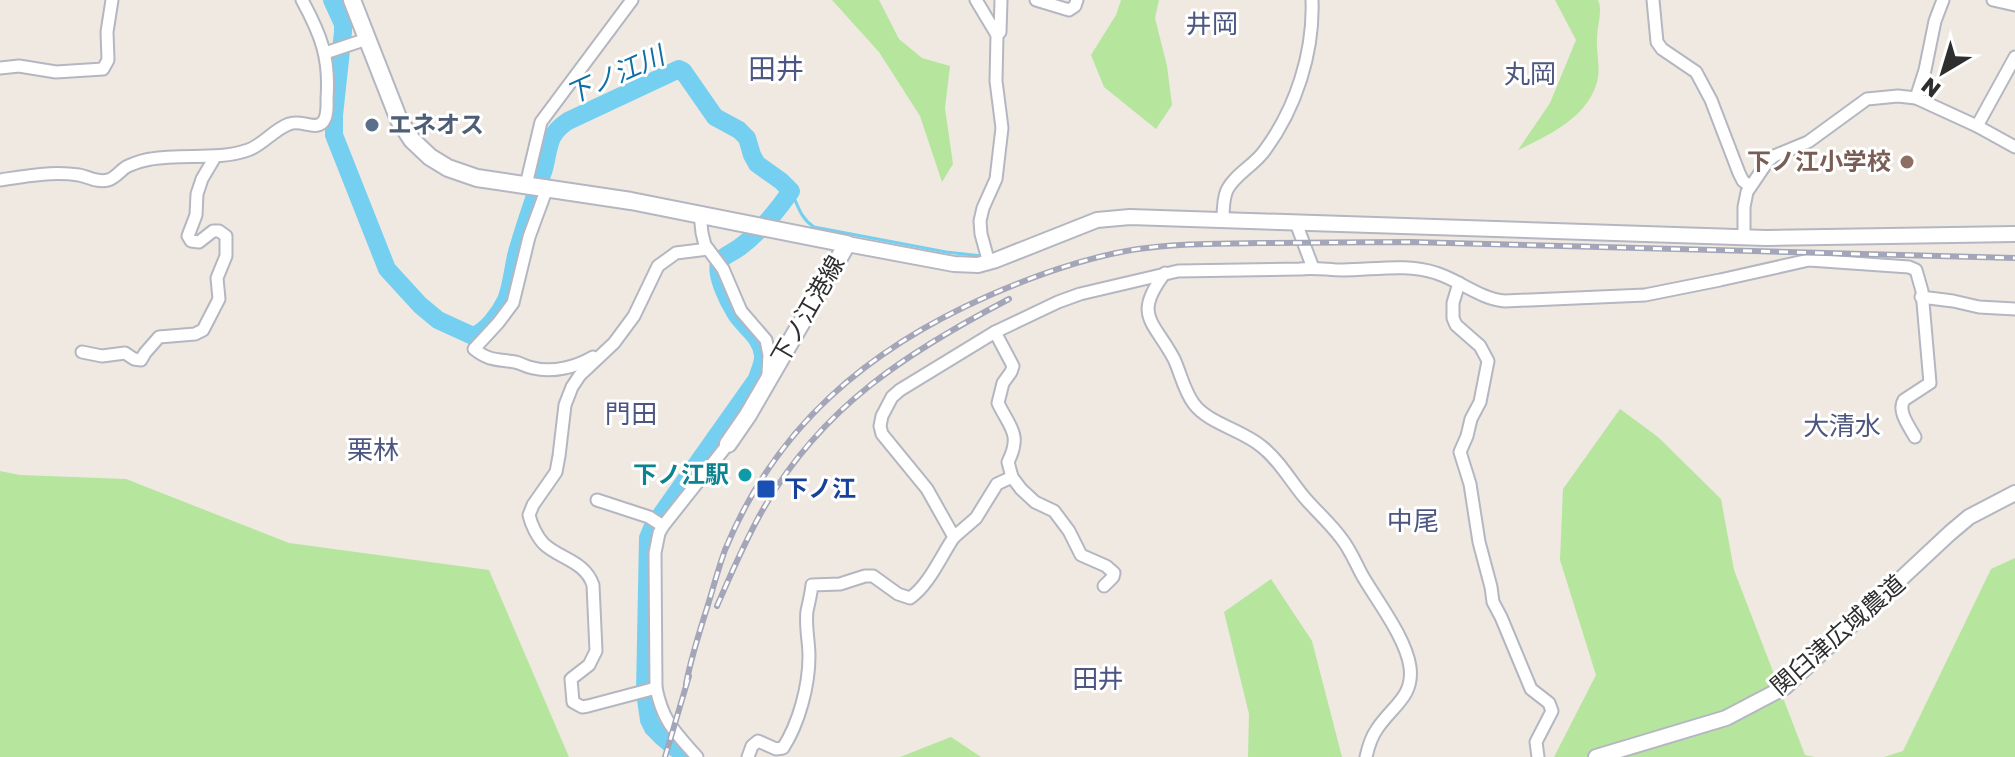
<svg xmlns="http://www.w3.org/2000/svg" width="2015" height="757" viewBox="0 0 2015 757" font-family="'Golos Text','Noto Sans JP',sans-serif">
	<rect width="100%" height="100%" fill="#efe9e1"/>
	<g fill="#b6e59e">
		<polygon points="832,0 879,0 899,39 922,58 950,66 945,108 953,164 942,182 920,116 879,52"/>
		<polygon points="1121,0 1159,0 1155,18 1167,66 1172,105 1156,129 1104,87 1091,55 1116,15"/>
		<path d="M1555 0H1598C1603 11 1597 25 1597 38 1596 52 1601 68 1597 82 1587 118 1549 135 1518 150L1550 103 1576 40Z"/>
		<polygon points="1620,409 1658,437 1721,499 1734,570 1805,755 1815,757 1554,757 1596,675 1560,560 1563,489"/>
		<polygon points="0,471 20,475 126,479 289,543 489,570 569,757 0,757"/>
		<polygon points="2015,558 2015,757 1884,757 1903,751 1991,569"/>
		<polygon points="1271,579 1312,641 1342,757 1248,757 1249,714 1224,612"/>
		<polygon points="951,737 981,757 900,757"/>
	</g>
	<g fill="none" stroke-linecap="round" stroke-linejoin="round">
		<g stroke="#75cff0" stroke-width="3">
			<path d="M791 191C798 205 800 218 814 227L946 252 982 256"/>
			<polyline points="1102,213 1118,211"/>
			<polyline points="1226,213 1393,219"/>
		</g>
		<path stroke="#75cff0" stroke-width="18" d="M332 0 343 24V32L334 115V135L387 269 420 305 438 320 473 336C486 332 500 313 506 300 512 285 513 267 517 252 525 224 535 196 544 169 550 146 547 135 568 121L679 69 683 71 715 117 739 130 747 138 752 155 757 164 781 181 791 191C777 211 760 232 740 247 734 252 724 255 720 261 713 272 729 303 736 314 745 328 761 336 763 355 764 363 759 371 757 379L653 526 648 538 645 693 649 720 653 728 661 736 686 757"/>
		<defs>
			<g id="minor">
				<polyline points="976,0 997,35 996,81 1002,128 996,179 983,208 980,221 981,234 989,263"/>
				<polyline points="1036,0 1069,10 1075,6 1077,0"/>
				<polyline points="1653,0 1657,42 1662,49 1696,72 1711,100 1739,173 1743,181 1750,186"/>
				<polyline points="1993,0 2015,5"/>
				<polyline points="997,35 1000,32 1001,0"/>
				<polyline points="325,53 367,39"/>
				<polyline points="0,68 19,66 56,72 103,69 108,60 107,32 112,0"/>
				<polyline points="1916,98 1925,70 1935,21 1943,0"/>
				<polyline points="1977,126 2015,57"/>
				<path d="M0 180C26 176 52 171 79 175 89 177 98 183 108 180 116 178 121 169 128 166 135 163 144 160 151 159 183 153 217 161 248 150 263 145 273 130 289 124 301 119 315 131 323 122 328 116 327 105 327 98 330 58 321 35 302 0"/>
				<polyline points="526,185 541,122 632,0"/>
				<path d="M547 188 529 237 513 303 498 323 474 349C489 361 497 359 515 362 521 363 526 367 533 368 553 373 576 367 593 357"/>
				<polyline points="700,214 702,233 705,245 723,269 741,311 766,340 769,355 768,374"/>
				<path d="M1223 220C1223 211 1223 199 1227 190 1235 174 1255 165 1265 150 1296 108 1314 52 1312 0"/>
				<polyline points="1296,223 1313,268"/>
				<polyline points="1744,237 1744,207 1747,192 1768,161 1774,156 1808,142 1867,99 1898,96 1916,98 1977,126 2015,147"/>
				<path d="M1165 273C1132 316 1154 321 1174 359 1181 374 1184 391 1194 404 1208 423 1242 430 1261 446 1279 460 1290 480 1304 497 1316 511 1330 523 1341 538 1350 549 1355 562 1362 575 1377 601 1406 638 1410 667 1414 697 1392 706 1377 729 1372 736 1368 748 1366 757"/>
				<polyline points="1459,283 1453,303 1453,318 1456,325 1480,346 1488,361 1480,402 1471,419 1467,436 1460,452 1470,484 1479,542 1491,587 1493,602 1501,617 1531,689 1549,703 1552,711 1536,742 1538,757"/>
				<polyline points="1921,297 1953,301 1979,307 2015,309"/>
				<path d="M995 332 1013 366 1011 372 1003 383 998 403C1010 428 1022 434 1008 462L1012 477 1021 489 1035 502 1054 511 1069 531 1081 555 1106 566 1114 573 1113 577 1104 586"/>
				<polyline points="82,352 102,356 125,353 134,359 141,360 145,353 159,337 195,334 203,330 219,299 217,278 226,256 226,236 219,231 213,231 199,242 191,241 188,236 196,215 197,194 202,179 215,157"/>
				<polyline points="597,500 649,517 663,526"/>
				<polyline points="954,537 976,518 997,484 1012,477"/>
				<path d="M656 688 588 706 582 707 573 702 571 679 589 665 596 651 593 585C585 561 560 559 544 544 537 537 531 524 529 515L533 505 556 472 559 456 565 405 572 387 580 375 614 343 634 316 658 266 676 253 708 249"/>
				<path d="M697 757C675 732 663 722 656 688L655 553 659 533 663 526 728 444"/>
				<path d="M748 757 752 746 758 741 776 749 783 748C799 723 809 686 809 656 809 641 805 626 807 611 809 602 811 594 812 585L840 584 865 576H873L898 594 910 598C929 585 941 556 954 537L927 489 882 434 880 426 882 416 892 397 900 390 995 332 1058 302 1080 294 1178 271 1300 269C1315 267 1328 270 1343 270 1373 270 1407 263 1436 273 1459 280 1480 299 1505 301L1645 295 1720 280 1809 260 1909 267 1916 270 1922 291 1930 383 1904 400C1897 411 1909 426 1915 437"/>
			</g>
			<g id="tertiary">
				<polyline points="847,244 954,264 978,265 996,260 1097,220 1130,217 1766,238 2015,234"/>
				<polyline points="1596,757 1726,718 1785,687 1950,533 1969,517 2015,493"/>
			</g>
			<polyline id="secondary" points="352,0 399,120 412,140 430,157 448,168 477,178 631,201 847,244 748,415 728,444"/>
		</defs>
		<use href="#minor" stroke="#b4b7c1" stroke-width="15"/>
		<use href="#tertiary" stroke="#b4b7c1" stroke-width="18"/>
		<use href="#secondary" stroke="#b4b7c1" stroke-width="20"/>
		<use href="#minor" stroke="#fff" stroke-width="11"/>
		<use href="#tertiary" stroke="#fff" stroke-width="14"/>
		<use href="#secondary" stroke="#fff" stroke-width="16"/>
		<defs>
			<g id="rail">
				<path d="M717 606C732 572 746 538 765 506 824 405 908 352 1009 299"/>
				<path d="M686 684C691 658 699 633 707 608 713 589 718 569 725 550 776 426 868 349 988 296 1036 275 1086 257 1138 249 1178 243 1219 244 1259 243 1309 243 1360 242 1410 242L2015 258"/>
				<polyline points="665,757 689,676"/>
			</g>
		</defs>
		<use href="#rail" stroke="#a3a6b8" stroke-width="6"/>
		<use href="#rail" stroke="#fff" stroke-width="3" stroke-dasharray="9" stroke-linecap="butt"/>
	</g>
	<circle fill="#5c6f8a" stroke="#fff" stroke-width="3" cx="372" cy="125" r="8"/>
	<circle fill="#8d6e63" stroke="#fff" stroke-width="3" cx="1907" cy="162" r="8"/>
	<circle fill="#0f9aa8" stroke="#fff" stroke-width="3" cx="745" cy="475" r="8"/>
	<rect fill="#1a4fb4" stroke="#fff" stroke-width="3" x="756" y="479" width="20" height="20" rx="4"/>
	<g text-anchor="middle" stroke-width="6" stroke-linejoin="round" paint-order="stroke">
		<g font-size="24" font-weight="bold" fill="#4e5e75" stroke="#fff" text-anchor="start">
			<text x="388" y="133">エネオス</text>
		</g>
		<g font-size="24" font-weight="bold" fill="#785e54" stroke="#fff" text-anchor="end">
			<text x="1891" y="170">下ノ江小学校</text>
		</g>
		<g font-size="24" fill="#2e2e2e" stroke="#fff">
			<text transform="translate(808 310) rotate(-60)" y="8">下ノ江港線</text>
			<text transform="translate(1838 635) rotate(-41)" y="8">関臼津広域農道</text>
		</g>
		<g font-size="24" font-weight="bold" fill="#0d838f" stroke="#fff" text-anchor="end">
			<text x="729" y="483">下ノ江駅</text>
		</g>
		<g font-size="24" font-weight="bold" fill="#164399" stroke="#fff" text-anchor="start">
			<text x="784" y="497">下ノ江</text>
		</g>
		<g font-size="26" fill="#4d5680" stroke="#fff">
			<text x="1212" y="33">井岡</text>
			<text x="1530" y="83">丸岡</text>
			<text x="631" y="423">門田</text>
			<text x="1842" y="435">大清水</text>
			<text x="373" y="459">栗林</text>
			<text x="1413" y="530">中尾</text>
			<text x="1098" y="688">田井</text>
		</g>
		<g font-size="26" font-style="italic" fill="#0d6fa3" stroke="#fff">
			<text transform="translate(615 75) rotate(-24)" y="9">下ノ江川</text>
		</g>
		<g font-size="28" fill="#4d5680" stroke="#fff">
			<text x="776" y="79">田井</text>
		</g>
	</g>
	<g transform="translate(1943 72) rotate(218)" stroke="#ffffff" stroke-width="6" paint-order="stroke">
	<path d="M0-6L14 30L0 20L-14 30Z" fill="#2e2e2e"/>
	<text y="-12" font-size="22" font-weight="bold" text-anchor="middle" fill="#2e2e2e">N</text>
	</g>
</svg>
